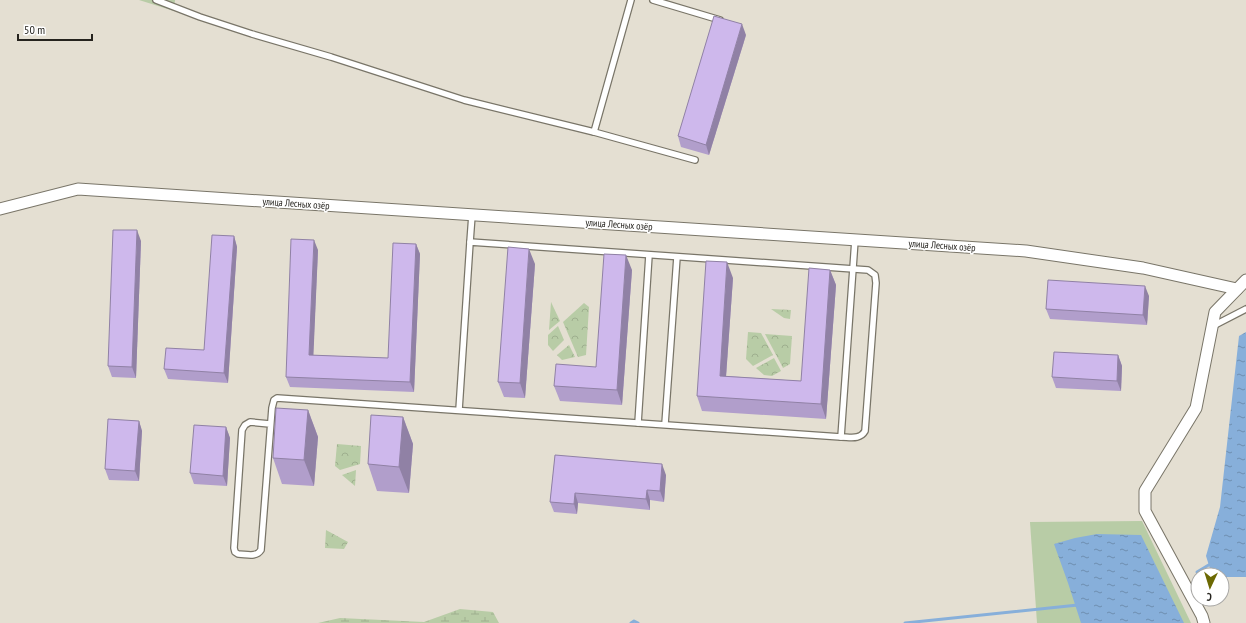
<svg xmlns="http://www.w3.org/2000/svg" width="1246" height="623" viewBox="0 0 1246 623" font-family="'PT Sans Narrow',sans-serif">
	<defs>
		<pattern id="wetland-marsh" width="20" height="14" patternUnits="userSpaceOnUse"><rect width="20" height="14" fill="#b8cca6"/><path d="M1 5h8M5 5V1M11 12h8M15 12V8" fill="none" stroke="#9eaf8e"/></pattern>
		<pattern id="park-crowns" width="20" height="18" patternUnits="userSpaceOnUse"><rect width="20" height="18" fill="#b8cca6"/><path d="M2 6a3 3 0 1 1 6 0M12 15a3 3 0 1 1 6 0" fill="none" stroke="#9eaf8e"/></pattern>
		<pattern id="water-ripples" width="26" height="14" patternUnits="userSpaceOnUse"><rect width="26" height="14" fill="#87afda"/><path d="M2 4q2-2 4 0t4 0M15 11q2-2 4 0t4 0" fill="none" stroke="#6e8eb0"/></pattern>
	</defs>
	<rect width="100%" height="100%" fill="#e4dfd2"/>
	<g fill="#b8cca6">
		<polygon points="139,0 175,0 174,11"/>
		<polygon points="1142,521 1191,623 1037,623 1030,522"/>
	</g>
	<polygon fill="url(#wetland-marsh)" points="460,609 493,612 499,623 318,623 340,618 424,622"/>
	<g fill="url(#park-crowns)">
		<polygon points="551,302 560,321 549,330"/>
		<polygon points="584,303 589,307 586,355 578,357 563,322"/>
		<polygon points="771,309 791,310 790,319 784,318"/>
		<polygon points="558,326 564,340 553,351 548,345 548,335"/>
		<polygon points="748,332 761,333 773,355 753,366 746,359"/>
		<polygon points="765,334 792,336 790,364 783,368"/>
		<polygon points="569,345 575,357 562,360 557,355"/>
		<polygon points="774,358 781,371 772,376 764,375 756,368"/>
		<polygon points="337,444 361,446 360,464 340,470 335,466"/>
		<polygon points="356,470 355,486 342,475"/>
		<polygon points="326,530 348,542 344,549 325,548"/>
	</g>
	<g fill="url(#water-ripples)">
		<polygon points="1246,332 1246,577 1222,577 1222,575 1212,575 1206,556 1220,507 1239,336"/>
		<polygon points="1097,534 1141,535 1184,623 1081,623 1068,583 1054,544 1075,538"/>
	</g>
	<g fill="none" stroke-linecap="round" stroke-linejoin="round">
		<g stroke="#87afda" stroke-width="3">
			<polyline points="1197,572 1212,563"/>
			<polyline points="631,623 634,621 638,623"/>
			<polyline points="905,623 1078,605"/>
		</g>
		<defs>
			<g id="lane">
				<polyline points="156,0 200,17 252,34 331,57 464,100 594,132"/>
				<polyline points="631,0 594,132 695,160"/>
				<polyline points="653,0 720,20"/>
				<polyline points="470,242 472,215"/>
				<polyline points="1213,326 1246,309"/>
				<path d="M459 410 470 242 868 270 875 275 876 283 865 431C860 440 850 437 841 437"/>
				<polyline points="638,423 649,255"/>
				<path d="M270 424 250 422 245 425 242 430 234 548 235 552 238 554C246 554 256 558 261 550L272 408 274 400 277 398 841 437 855 240"/>
				<polyline points="665,424 677,257"/>
			</g>
			<g id="street">
				<polyline points="0,209 78,189 1026,251 1143,268 1237,289"/>
				<polyline points="1204,623 1202,616 1145,511 1145,491 1196,408 1215,312 1246,280"/>
			</g>
		</defs>
		<use href="#lane" stroke="#797568" stroke-width="8"/>
		<use href="#street" stroke="#797568" stroke-width="13"/>
		<use href="#lane" stroke="#fff" stroke-width="5.5"/>
		<use href="#street" stroke="#fff" stroke-width="11"/>
	</g>
	<g fill="#b19ecb">
		<polygon points="746,35 709,155 681,147 678,136"/>
		<polygon points="234,236 237,247 228,383 168,379 164,369 204,350"/>
		<polygon points="141,241 136,378 112,377 108,366"/>
		<polygon points="416,244 420,254 414,392 290,387 286,377 318,250 313,355 388,358"/>
		<polygon points="535,264 525,398 504,397 498,382"/>
		<polygon points="632,270 622,405 560,401 554,386 596,367"/>
		<polygon points="830,270 836,285 826,419 702,411 697,396 733,278 726,376 801,381"/>
		<polygon points="1149,296 1147,325 1050,319 1046,309"/>
		<polygon points="1118,355 1122,366 1121,391 1056,388 1052,377"/>
		<polygon points="308,410 318,437 314,486 282,484 273,458"/>
		<polygon points="403,417 413,444 409,493 377,491 368,464"/>
		<polygon points="139,421 142,431 139,481 109,480 105,469"/>
		<polygon points="226,427 230,438 227,486 194,484 190,473"/>
		<polygon points="555,455 666,475 664,502 650,500 650,510 578,503 577,514 554,512 550,502"/>
	</g>
	<g fill="#9081a5">
		<polygon points="742,24 746,35 709,155 706,145"/>
		<polygon points="137,230 141,241 136,378 132,367"/>
		<polygon points="234,236 237,247 228,383 224,373"/>
		<polygon points="314,240 318,250 313,365 309,355"/>
		<polygon points="416,244 420,254 414,392 410,382"/>
		<polygon points="529,249 535,264 525,398 520,383"/>
		<polygon points="626,255 632,270 622,405 617,390"/>
		<polygon points="727,262 733,278 725,391 720,376"/>
		<polygon points="830,270 836,285 826,419 821,404"/>
		<polygon points="1145,286 1149,296 1147,325 1143,315"/>
		<polygon points="1118,355 1122,366 1121,391 1117,381"/>
		<polygon points="308,410 318,437 314,486 304,460"/>
		<polygon points="403,417 413,444 409,493 399,467"/>
		<polygon points="139,421 142,431 139,481 135,471"/>
		<polygon points="226,427 230,438 227,486 223,476"/>
		<polygon points="662,464 666,475 664,502 660,491"/>
		<polygon points="647,490 650,500 650,510 646,499"/>
		<polygon points="575,493 578,503 577,514 574,504"/>
	</g>
	<g fill="#ceb8ec" stroke="#9081a5">
		<polygon points="714,16 742,24 706,145 678,136"/>
		<polygon points="113,230 137,230 132,367 108,366"/>
		<polygon points="212,235 234,236 224,373 164,369 166,348 204,350"/>
		<polygon points="291,239 314,240 309,355 388,358 393,243 416,244 410,382 286,377"/>
		<polygon points="508,247 529,249 520,383 498,382"/>
		<polygon points="604,254 626,255 617,390 554,386 556,364 596,367"/>
		<polygon points="706,261 727,262 720,376 801,381 809,268 830,270 821,404 697,396"/>
		<polygon points="1048,280 1145,286 1143,315 1046,309"/>
		<polygon points="1054,352 1118,355 1117,381 1052,377"/>
		<polygon points="276,408 308,410 304,460 273,458"/>
		<polygon points="371,415 403,417 399,467 368,464"/>
		<polygon points="108,419 139,421 135,471 105,469"/>
		<polygon points="194,425 226,427 223,476 190,473"/>
		<polygon points="555,455 662,464 660,491 647,490 646,499 575,493 574,504 550,502"/>
	</g>
	<g text-anchor="middle" stroke-width="3" stroke-linejoin="round" paint-order="stroke">
		<g font-size="10" fill="#25231e" stroke="#fff">
			<text transform="translate(296 203) rotate(4)" y="4">улица Лесных озёр</text>
			<text transform="translate(619 224) rotate(4)" y="4">улица Лесных озёр</text>
			<text transform="translate(942 245) rotate(4)" y="4">улица Лесных озёр</text>
		</g>
	</g>
	<g transform="translate(1210 587) rotate(184)"><circle r="19" fill="#ffffff" stroke="#a8a7a5"/>
	<path d="M0-3L7 15L0 10L-7 15Z" fill="#6c6902"/>
	<text y="-6" font-size="11" font-weight="bold" text-anchor="middle" fill="#25231e">С</text>
	</g>
	<path d="M18 34v6h74v-6" fill="none" stroke="#25231e" stroke-width="2"/>
	<text x="24" y="34" font-size="12" fill="#25231e" stroke="#ffffff" stroke-width="3" paint-order="stroke">50 m</text>
</svg>
